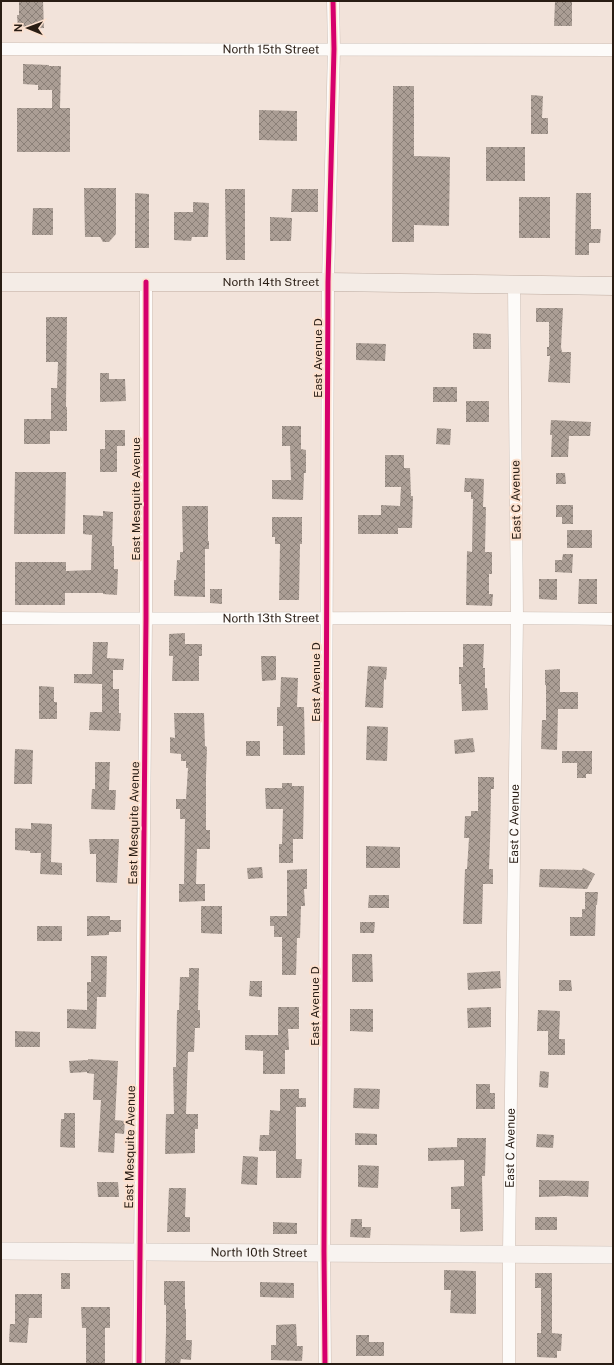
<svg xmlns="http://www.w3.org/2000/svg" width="614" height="1365" viewBox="0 0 614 1365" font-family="'Public Sans',sans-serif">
	<defs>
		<pattern id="building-cross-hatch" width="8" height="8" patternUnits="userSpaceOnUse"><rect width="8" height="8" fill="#ab9e95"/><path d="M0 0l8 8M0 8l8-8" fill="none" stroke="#8b8078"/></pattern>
	</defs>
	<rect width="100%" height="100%" fill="#f2e3da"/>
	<g fill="url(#building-cross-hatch)">
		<polygon points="19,1 43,1 44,28 18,29 17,15 19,15"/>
		<polygon points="555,1 572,1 572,26 554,26"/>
		<polygon points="23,64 49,65 49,66 61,66 60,108 70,108 70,152 17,152 17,108 52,108 52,90 38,90 38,85 23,84"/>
		<polygon points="393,86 414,86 414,156 450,157 449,226 414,225 414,242 392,242"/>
		<polygon points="531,95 543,96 542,118 548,118 548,134 531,134"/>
		<polygon points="259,110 297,111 297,141 259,140"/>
		<rect x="486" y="147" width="39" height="34"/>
		<polygon points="84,188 116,188 116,234 109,242 103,242 100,237 85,237"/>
		<polygon points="225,189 245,189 245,260 226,260"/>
		<polygon points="292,189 318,189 318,212 291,212"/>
		<polygon points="135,193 149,194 149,248 135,248"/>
		<polygon points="576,193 591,193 591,229 601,229 600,243 589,243 589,255 575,255"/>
		<rect x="519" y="197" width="31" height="41"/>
		<polygon points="193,202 209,203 208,237 192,237 191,241 174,240 174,212 193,212"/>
		<polygon points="33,208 53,208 53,235 32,235"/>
		<polygon points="270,217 292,218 291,241 270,241"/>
		<polygon points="536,308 563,308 561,347 562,352 571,352 570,383 548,382 550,356 547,356 547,347 549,347 549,322 536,322"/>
		<polygon points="46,317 67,317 66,407 67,407 67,431 50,431 50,444 24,444 24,419 51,419 51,388 57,388 58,362 46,362"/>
		<polygon points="473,333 491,334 491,349 473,349"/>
		<polygon points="356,343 386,344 385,361 356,360"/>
		<polygon points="100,373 109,373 109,379 125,379 126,401 100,402"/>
		<rect x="433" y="387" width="24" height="15"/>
		<rect x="466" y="401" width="23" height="21"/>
		<polygon points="551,420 591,422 590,436 569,436 568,457 551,457 552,435 550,435"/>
		<polygon points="282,426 301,426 301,449 306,450 306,473 304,473 303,500 272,499 272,480 291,480 290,446 282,446"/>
		<polygon points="437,428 451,429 450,445 436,444"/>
		<polygon points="105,430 125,430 125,446 117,446 117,472 100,472 100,449 105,449"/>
		<polygon points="385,455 404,455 404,468 410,468 411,496 413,496 412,528 398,528 398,534 358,534 358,515 381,515 381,505 400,506 401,487 385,487"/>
		<polygon points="15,472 66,472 65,534 14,534"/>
		<polygon points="556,473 565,473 566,484 556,484"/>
		<polygon points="465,478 484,479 483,507 486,507 485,552 492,552 492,574 489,574 489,594 493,594 492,606 466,605 467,551 472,552 473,499 471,499 471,492 464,492"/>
		<polygon points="556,505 573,505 573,524 562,524 562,517 556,517"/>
		<polygon points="182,506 208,506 208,541 209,541 209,549 205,549 205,597 174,596 174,580 176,580 177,560 180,560 180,552 183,552"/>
		<polygon points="103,511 113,512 112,546 114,546 114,569 118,569 117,595 103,594 103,593 65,593 65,605 15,605 15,562 66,562 66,571 91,570 92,535 83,534 83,515 103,516"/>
		<polygon points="272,517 302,517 302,544 300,544 299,600 279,600 280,544 275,544 275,537 272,537"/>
		<rect x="567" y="530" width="25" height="18"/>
		<polygon points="563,554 573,554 572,573 555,572 555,560 562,560"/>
		<polygon points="539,579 557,579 557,600 539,599"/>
		<polygon points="579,579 597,579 597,604 578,604"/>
		<polygon points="210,589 222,589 222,604 210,603"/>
		<polygon points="185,633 185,644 202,644 202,656 199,656 199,681 172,681 173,656 169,656 169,634"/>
		<polygon points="93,642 108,642 107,658 124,659 123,670 113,670 113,689 119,689 119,713 121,713 120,731 89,730 90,712 102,712 102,684 74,683 74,674 92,674"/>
		<polygon points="463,644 484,644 483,668 485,668 485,688 487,688 488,710 462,711 461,684 459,684 459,667 463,667"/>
		<polygon points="261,656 276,656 276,680 262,681"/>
		<polygon points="368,666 387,667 386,680 384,679 383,708 365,707"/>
		<polygon points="560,669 560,692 578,692 578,709 558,709 557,750 541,749 542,720 546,720 546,685 545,685 545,670"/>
		<polygon points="281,677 298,678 297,707 304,707 305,755 283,755 283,726 277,726 277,707 280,707"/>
		<polygon points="39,686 54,687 54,702 57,702 57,719 39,719"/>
		<polygon points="174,713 204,713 205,746 207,747 206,776 206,830 210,830 210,849 197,849 196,884 205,884 205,901 179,902 179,884 184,884 185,819 180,819 180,809 176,809 176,799 186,799 188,768 186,768 186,761 181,761 181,754 170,753 170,737 175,738"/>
		<polygon points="367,726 388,727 387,761 366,760"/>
		<polygon points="473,738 475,752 455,754 454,740"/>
		<rect x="246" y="741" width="14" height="15"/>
		<polygon points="15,749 33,750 32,784 14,784"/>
		<polygon points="562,751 592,751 592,774 586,774 586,778 577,778 577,763 562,763"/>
		<polygon points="95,762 110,762 109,790 116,790 115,810 91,809 92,789 95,789"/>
		<polygon points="478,777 494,777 494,789 491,789 490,842 489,869 493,869 493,884 483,884 482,924 463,924 465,869 467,869 469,838 464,838 465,816 471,816 471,811 478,811"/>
		<polygon points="282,783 292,783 292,786 304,786 303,839 293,839 293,863 279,863 279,844 282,844 283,809 266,809 265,788 282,788"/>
		<polygon points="31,823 52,824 51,862 62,863 62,875 40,874 41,853 30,853 30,851 15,850 15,828 31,829"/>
		<polygon points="89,839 119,839 117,883 96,882 96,854 90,854"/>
		<polygon points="366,846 400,847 400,868 366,868"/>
		<polygon points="262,867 263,878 248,879 247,868"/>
		<polygon points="583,868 595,874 587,889 539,887 540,869 582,870"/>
		<polygon points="307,869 307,889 304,889 305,906 301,906 300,938 297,938 296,975 282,975 282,937 274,937 274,926 270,926 270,916 287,916 287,870"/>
		<polygon points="585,892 598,892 597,905 596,905 595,936 570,936 570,917 582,917 582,909 585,909"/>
		<polygon points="369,895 389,895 389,908 368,908"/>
		<polygon points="201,906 222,906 222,934 201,933"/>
		<polygon points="87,916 110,916 110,920 121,920 121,932 109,932 109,935 87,936"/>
		<polygon points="360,922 375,922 374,933 360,933"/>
		<rect x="37" y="926" width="25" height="15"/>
		<polygon points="352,954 372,954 373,982 352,982"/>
		<polygon points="91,956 107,956 106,997 97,997 96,1029 67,1028 67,1009 87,1010 87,982 91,982"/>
		<polygon points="189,968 199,968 198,1010 200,1010 200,1028 195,1028 194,1052 188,1052 186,1114 198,1114 198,1129 195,1129 195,1153 165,1154 166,1114 174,1114 173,1067 176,1067 177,1010 179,1010 180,977 189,977"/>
		<polygon points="500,971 501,988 468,990 467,973"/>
		<polygon points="559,980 571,980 572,991 559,991"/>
		<polygon points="250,981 262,981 262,997 249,996"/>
		<polygon points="278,1007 299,1007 299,1029 288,1029 289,1050 285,1050 285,1074 263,1074 263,1051 245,1050 245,1035 278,1035"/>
		<polygon points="491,1007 491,1027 468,1028 467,1008"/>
		<polygon points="350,1009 373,1009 373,1032 350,1031"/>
		<polygon points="538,1010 560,1011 559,1039 565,1039 565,1055 548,1055 548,1031 537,1031"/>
		<polygon points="15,1031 40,1032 40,1047 15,1047"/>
		<polygon points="88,1059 118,1061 115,1120 125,1121 124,1134 115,1133 114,1153 98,1152 101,1100 93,1100 94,1074 87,1073 87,1072 70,1073 69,1061 88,1060"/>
		<polygon points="540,1071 549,1072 548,1088 539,1087"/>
		<polygon points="476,1084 490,1084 490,1093 495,1093 495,1109 476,1109"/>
		<polygon points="354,1088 380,1089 379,1109 353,1108"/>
		<polygon points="280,1089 299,1089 299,1098 306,1098 306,1107 296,1107 296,1159 302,1159 301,1178 276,1178 276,1151 259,1151 260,1135 269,1135 270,1110 280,1111"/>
		<polygon points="64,1113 75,1113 75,1148 60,1147 61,1119 64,1119"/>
		<polygon points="355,1133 377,1134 377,1145 355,1145"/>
		<polygon points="537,1134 554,1135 553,1148 536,1147"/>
		<polygon points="457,1138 486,1138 485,1176 482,1176 483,1231 460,1232 460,1209 451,1209 451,1187 464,1186 464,1160 428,1161 428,1148 457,1147"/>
		<polygon points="243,1156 258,1157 257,1185 241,1184"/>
		<polygon points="358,1165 379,1166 378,1188 358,1187"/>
		<polygon points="539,1180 589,1181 588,1197 565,1196 539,1197"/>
		<polygon points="97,1182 118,1182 119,1197 98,1197"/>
		<polygon points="169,1188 186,1188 185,1217 190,1217 190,1232 167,1232"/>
		<rect x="535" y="1217" width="22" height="13"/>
		<polygon points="351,1219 362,1219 362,1227 371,1227 370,1238 350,1237"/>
		<polygon points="273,1222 297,1223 297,1234 273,1234"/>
		<polygon points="444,1270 476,1271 476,1314 450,1313 451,1290 444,1290"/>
		<rect x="61" y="1273" width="9" height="16"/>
		<polygon points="535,1273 552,1273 552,1333 562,1334 561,1351 557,1351 557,1358 537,1357 537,1333 541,1333 541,1288 535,1288"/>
		<polygon points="164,1281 185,1281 185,1309 186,1309 186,1340 192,1340 191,1360 181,1359 180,1364 165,1364 166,1332 166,1305 164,1305"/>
		<polygon points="260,1282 294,1283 294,1298 260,1297"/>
		<polygon points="15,1294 42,1294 42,1318 29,1318 27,1343 9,1342 10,1324 15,1324"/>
		<polygon points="81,1307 110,1307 110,1328 105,1328 105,1364 86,1364 86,1328 82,1328"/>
		<polygon points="296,1324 297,1346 303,1346 302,1361 271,1360 271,1345 276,1345 276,1325"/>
		<polygon points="356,1335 369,1335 369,1342 384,1342 384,1356 356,1356"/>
	</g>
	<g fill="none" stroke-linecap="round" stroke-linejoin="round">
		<defs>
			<g id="street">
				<path id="s1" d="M1 49 613 50"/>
				<path id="s2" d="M1 618C205 620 409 616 613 619"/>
				<polyline points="139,1364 146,619 146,282"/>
				<polyline points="325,1364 324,1252 328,282 334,49 333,1"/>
				<path id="s3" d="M509 1364V1254L517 617 514 285"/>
			</g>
			<g id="secondary">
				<path id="s4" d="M1 1251 613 1255"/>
			</g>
			<g id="primary">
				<path id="s5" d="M1 282H328L613 286"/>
			</g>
		</defs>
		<use href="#street" stroke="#cec1b8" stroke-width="13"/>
		<use href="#secondary" stroke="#cec1b8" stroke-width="18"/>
		<use href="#primary" stroke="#bdaba0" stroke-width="19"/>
		<use href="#street" stroke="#fdfbf9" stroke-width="12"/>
		<use href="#secondary" stroke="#f8f3f0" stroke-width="17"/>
		<use href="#primary" stroke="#f4ece6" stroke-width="18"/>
		<defs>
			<g id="cycleway">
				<polyline points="139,1364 146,619 146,282"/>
				<polyline points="325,1364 324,1252 328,282 334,49 333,1"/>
			</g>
		</defs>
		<use href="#cycleway" stroke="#fce1cf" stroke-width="8"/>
		<use href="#cycleway" stroke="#d6006c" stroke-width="5"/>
	</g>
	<g text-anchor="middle" stroke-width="4" stroke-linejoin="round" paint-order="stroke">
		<g font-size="12" fill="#291d14" stroke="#fce1cf">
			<text dy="4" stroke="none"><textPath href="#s1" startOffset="270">North 15th Street</textPath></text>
			<text dy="4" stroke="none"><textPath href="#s5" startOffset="270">North 14th Street</textPath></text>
			<text transform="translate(318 358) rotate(-90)" y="4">East Avenue D</text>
			<text transform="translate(136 499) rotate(-90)" y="4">East Mesquite Avenue</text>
			<text transform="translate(516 500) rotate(-91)" y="4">East C Avenue</text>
			<text dy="4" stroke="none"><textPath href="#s2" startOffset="270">North 13th Street</textPath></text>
			<text transform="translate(316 682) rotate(-90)" y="4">East Avenue D</text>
			<text transform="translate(134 823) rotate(-89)" y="4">East Mesquite Avenue</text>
			<text dy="4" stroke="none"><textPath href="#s3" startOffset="540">East C Avenue</textPath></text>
			<text transform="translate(315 1006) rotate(-90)" y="4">East Avenue D</text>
			<text transform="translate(130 1147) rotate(-89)" y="4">East Mesquite Avenue</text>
			<text dy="4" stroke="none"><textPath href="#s3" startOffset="216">East C Avenue</textPath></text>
			<text dy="4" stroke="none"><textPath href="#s4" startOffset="258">North 10th Street</textPath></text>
		</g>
	</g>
	<rect width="614" height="1365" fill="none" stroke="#291d14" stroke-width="4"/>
	<g transform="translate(28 28) rotate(271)" stroke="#fce1cf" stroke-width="3" paint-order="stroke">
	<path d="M0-3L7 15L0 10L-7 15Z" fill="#291d14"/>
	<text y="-6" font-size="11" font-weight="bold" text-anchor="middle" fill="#291d14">N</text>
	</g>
</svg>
